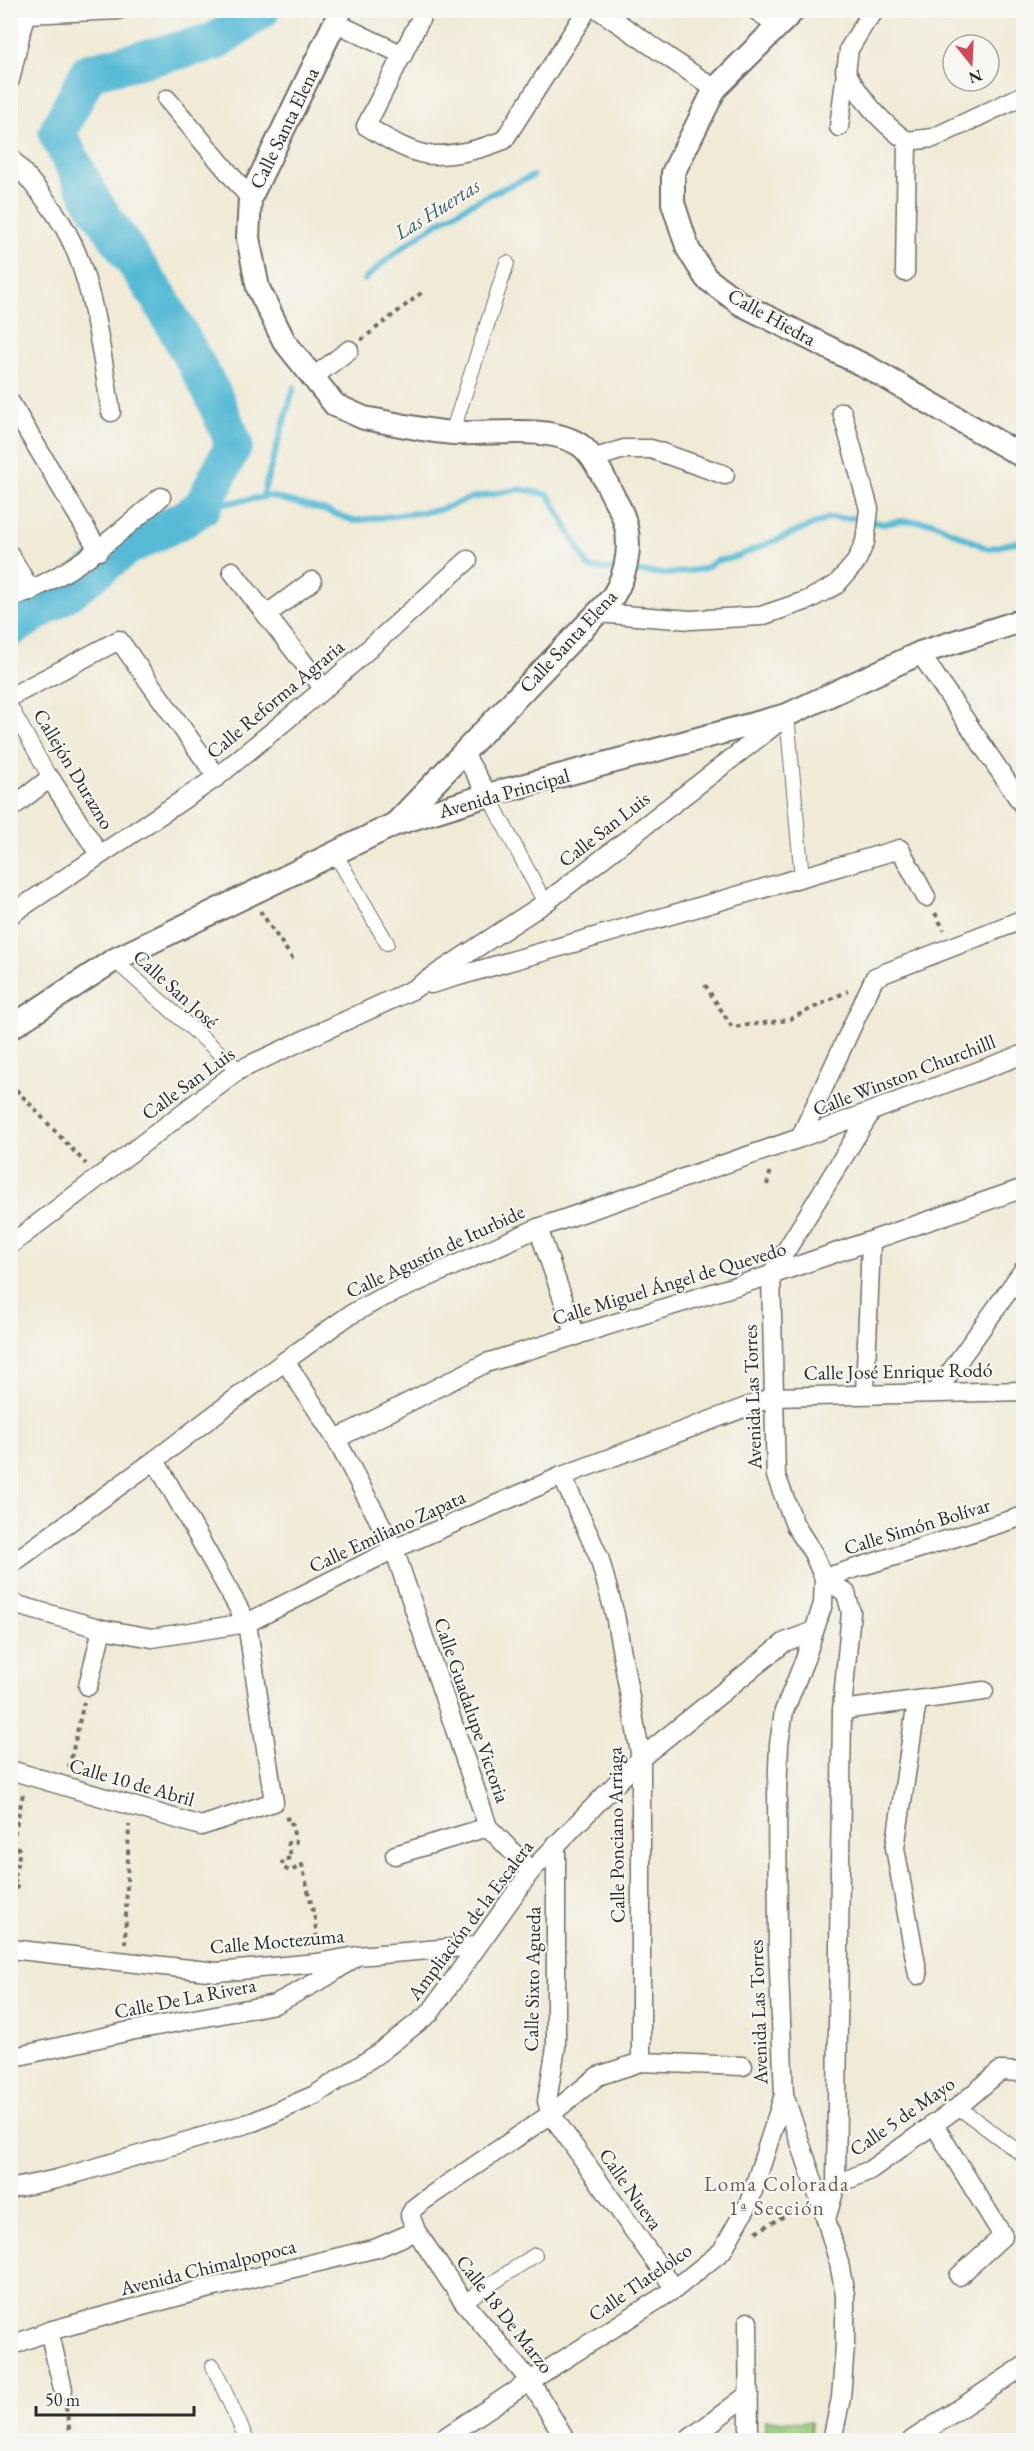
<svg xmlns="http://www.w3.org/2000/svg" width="1034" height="2451" viewBox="0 0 1034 2451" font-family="'EB Garamond',serif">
	<rect width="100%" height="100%" fill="#f6f6f2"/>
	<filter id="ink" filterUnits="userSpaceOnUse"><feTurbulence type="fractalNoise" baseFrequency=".0167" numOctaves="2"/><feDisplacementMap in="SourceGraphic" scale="12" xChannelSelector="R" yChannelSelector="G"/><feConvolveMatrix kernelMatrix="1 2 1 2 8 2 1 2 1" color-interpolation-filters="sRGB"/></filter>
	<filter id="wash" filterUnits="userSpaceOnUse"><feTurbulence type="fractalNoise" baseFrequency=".008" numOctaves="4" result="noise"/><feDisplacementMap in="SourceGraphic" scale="24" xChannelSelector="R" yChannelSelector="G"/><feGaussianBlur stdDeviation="1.35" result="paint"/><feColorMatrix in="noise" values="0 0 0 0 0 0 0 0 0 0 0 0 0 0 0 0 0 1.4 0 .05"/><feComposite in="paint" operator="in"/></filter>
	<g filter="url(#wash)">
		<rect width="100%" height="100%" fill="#f0ead6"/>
		<polygon fill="#97cb7c" stroke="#617b54" stroke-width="1.5" points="765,2420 811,2422 810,2440 764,2440"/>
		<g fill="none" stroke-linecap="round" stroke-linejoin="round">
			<g stroke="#57bad5" stroke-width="6">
				<path d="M364 280C411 235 472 199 533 176"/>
				<polyline points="262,498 294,387"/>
				<polyline points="202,507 270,496 323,510 354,521 439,510 471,498 521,489 549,495 589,568 619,570"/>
				<polyline points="630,571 667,574 703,569 716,561 736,557 829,518 857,518 883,524 900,521 932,522 988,549 1024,540"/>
			</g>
			<polyline stroke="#57bad5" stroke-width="38" points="10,629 71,590 127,547 184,519 202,507 234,444 213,395 160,299 93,202 57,133 89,72 214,42 261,10"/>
		</g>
	</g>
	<g filter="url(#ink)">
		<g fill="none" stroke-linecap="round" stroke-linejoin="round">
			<defs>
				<g id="pedestrian">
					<polyline points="452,433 507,263"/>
					<polyline points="10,706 50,778"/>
					<polyline points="787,715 802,878"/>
					<polyline points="488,795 545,903"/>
					<polyline points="336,855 387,943"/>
					<polyline points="114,960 239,1070"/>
					<polyline points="958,2107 1024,2156"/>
					<polyline points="464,2302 535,2255"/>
					<polyline points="213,2366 247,2440"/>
				</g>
				<g id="minor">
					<path d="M425 10 366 126C385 137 413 156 435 155 458 155 484 148 504 140L587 10"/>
					<polyline points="599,10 715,89"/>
					<polyline points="755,10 778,25"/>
					<polyline points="26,14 119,10"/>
					<polyline points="336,23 403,55"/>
					<path d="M845 70C861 99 880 122 907 141L933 138 1024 95"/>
					<polyline points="10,80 26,10"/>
					<polyline points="167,99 250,198"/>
					<polyline points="839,127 849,49 866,21 876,10"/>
					<path d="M10 157C27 177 45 197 59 219 93 270 101 352 111 412"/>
					<polyline points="905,272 907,141"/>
					<polyline points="312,378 349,350"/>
					<polyline points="10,402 99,551"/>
					<polyline points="592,459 624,449 651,449 725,475"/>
					<polyline points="10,555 31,591"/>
					<polyline points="232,571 324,689"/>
					<path d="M10 598C69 578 115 537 161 497"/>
					<polyline points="596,613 691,620 761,616 808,600 836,585 856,562 865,542 869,509 842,412"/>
					<polyline points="266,615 312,581"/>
					<polyline points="920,653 1024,807"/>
					<polyline points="10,697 119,640 217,777"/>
					<polyline points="463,752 488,795"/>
					<polyline points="10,809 50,778 99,854"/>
					<polyline points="10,915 217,777 324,689 468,560"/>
					<polyline points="431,984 900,849 926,897"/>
					<polyline points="800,1138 875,977 1024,919"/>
					<polyline points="538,1228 576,1336"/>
					<polyline points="10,1245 239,1070 412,990 545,903 784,718"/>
					<polyline points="285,1361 336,1439 394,1549 488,1827 531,1871"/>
					<polyline points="936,1392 1024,1269"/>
					<polyline points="865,1393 871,1242"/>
					<polyline points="336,1439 486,1363 771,1275 1024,1188"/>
					<polyline points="562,1476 599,1557 615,1615 641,1758 641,2062"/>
					<polyline points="10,1565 155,1460 285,1361 348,1316 377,1300 538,1228 800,1138 1024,1054"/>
					<polyline points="824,1578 846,1593 851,1612 842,1710 836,2185"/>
					<polyline points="824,1578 1024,1516"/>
					<polyline points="10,1603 102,1629 152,1638 247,1623 394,1549 562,1476 773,1397 1024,1391"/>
					<polyline points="88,1686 102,1629"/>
					<polyline points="917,1701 895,1848 918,1975"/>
					<polyline points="842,1710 984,1691"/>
					<polyline points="10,1770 201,1826 274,1802 247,1623 155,1460"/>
					<polyline points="556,1844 556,2047 547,2101 551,2114 675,2289"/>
					<polyline points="395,1855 488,1827"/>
					<polyline points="10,1949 217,1972 317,1963 357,1956 476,1946"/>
					<polyline points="10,2058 130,2031 275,2004 326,1977 351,1960"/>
					<polyline points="933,2123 1003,2236 959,2276"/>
					<polyline points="10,2189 57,2179 253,2122 315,2095 379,2053 430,2013 531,1871 641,1758 785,1642 814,1631"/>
					<polyline points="826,2219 836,2185 870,2170 958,2107 1000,2071 1024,2072"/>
					<polyline points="748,2322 749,2440"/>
					<polyline points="49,2331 63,2389"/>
					<polyline points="10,2346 49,2331 198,2291 377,2248 416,2231"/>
					<polyline points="441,2440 530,2381 675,2289 722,2251 749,2203 784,2095"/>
					<polyline points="566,2440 530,2381 464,2302 416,2231 410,2215 414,2208 423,2201 551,2114 598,2076 641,2062 743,2066"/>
					<polyline points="688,2440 749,2394"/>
					<polyline points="832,2440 841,2398 845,2346 845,2295 839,2263 826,2219 784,2095 778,1947 777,1793 779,1744 784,1711 805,1659 823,1604 824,1578 813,1553 795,1525 776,1476 771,1275 871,1112"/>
					<polyline points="912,2440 1024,2366"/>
				</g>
				<g id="tertiary">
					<path d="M341 10 250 198 248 238 258 288 284 341 335 405 364 418C393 423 424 431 454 433 490 435 549 424 580 445 596 456 609 490 619 507 634 536 629 571 612 598L395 824"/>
					<polyline points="794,10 715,89 673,173 673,203 688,249 706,278 741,304 871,369 1024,457"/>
					<polyline points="10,1028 114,960 395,824 488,795 787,715 920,653 1024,620"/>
				</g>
			</defs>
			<use href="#pedestrian" stroke="#706e67" stroke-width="16"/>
			<use href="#minor" stroke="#706e67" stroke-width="21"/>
			<use href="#tertiary" stroke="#706e67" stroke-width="26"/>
			<g stroke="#706e67" stroke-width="4" stroke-dasharray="4.5 4.5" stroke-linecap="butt">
				<polyline points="361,340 424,291"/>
				<polyline points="260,911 294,961"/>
				<polyline points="935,913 944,930"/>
				<polyline points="705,985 732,1027 788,1020 848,991"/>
				<polyline points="10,1083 86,1164"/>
				<polyline points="767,1185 771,1169"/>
				<polyline points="69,1767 84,1702"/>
				<polyline points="285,1819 290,1818 296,1842 288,1843 291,1858 282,1860 283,1868 291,1871 302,1865 315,1919 317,1940 324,1942"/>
				<polyline points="10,1916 18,1882 13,1881 20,1851 13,1840 23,1794"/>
				<polyline points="125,1944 129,1825"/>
				<polyline points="756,2232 802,2206"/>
				<polyline points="66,2407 71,2440"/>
			</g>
			<use href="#pedestrian" stroke="#fff" stroke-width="14"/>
			<use href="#minor" stroke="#fff" stroke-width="18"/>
			<use href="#tertiary" stroke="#fff" stroke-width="22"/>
		</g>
	</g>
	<g text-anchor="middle" stroke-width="4.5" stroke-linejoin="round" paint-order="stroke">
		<g font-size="20" fill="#2b2b2b" stroke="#f6f6f2">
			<text transform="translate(284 128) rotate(-64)" y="7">Calle Santa Elena</text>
			<text transform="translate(772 317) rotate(29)" y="7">Calle Hiedra</text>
			<text transform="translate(568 641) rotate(-47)" y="7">Calle Santa Elena</text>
			<text transform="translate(275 699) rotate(-40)" y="7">Calle Reforma Agraria</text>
			<text transform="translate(74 769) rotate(59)" y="7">Callejón Durazno</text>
			<text transform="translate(504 793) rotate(-16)" y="7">Avenida Principal</text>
			<text transform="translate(604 829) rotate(-38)" y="7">Calle San Luis</text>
			<text transform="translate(176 989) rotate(42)" y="7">Calle San José</text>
			<text transform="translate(904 1075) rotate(-21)" y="7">Calle Winston Churchilll</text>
			<text transform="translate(188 1083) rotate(-36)" y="7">Calle San Luis</text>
			<text transform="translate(435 1251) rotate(-25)" y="7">Calle Agustín de Iturbide</text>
			<text transform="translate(669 1283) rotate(-17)" y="7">Calle Miguel Ángel de Quevedo</text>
			<text transform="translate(898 1371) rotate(-1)" y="7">Calle José Enrique Rodó</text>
			<text transform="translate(752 1397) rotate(-92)" y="7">Avenida Las Torres</text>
			<text transform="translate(917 1526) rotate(-17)" y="7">Calle Simón Bolívar</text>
			<text transform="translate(387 1531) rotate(-25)" y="7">Calle Emiliano Zapata</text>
			<text transform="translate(472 1710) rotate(71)" y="7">Calle Guadalupe Victoria</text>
			<text transform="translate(132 1782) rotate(16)" y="7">Calle 10 de Abril</text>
			<text transform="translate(616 1835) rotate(-91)" y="7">Calle Ponciano Arriaga</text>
			<text transform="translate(470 1920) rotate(-53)" y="7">Ampliación de la Escalera</text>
			<text transform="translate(277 1941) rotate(-5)" y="7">Calle Moctezuma</text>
			<text transform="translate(532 1979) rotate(-89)" y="7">Calle Sixto Agueda</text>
			<text transform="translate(185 1998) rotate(-11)" y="7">Calle De La Rivera</text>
			<text transform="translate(758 2012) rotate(-92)" y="7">Avenida Las Torres</text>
			<text transform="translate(902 2116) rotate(-35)" y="7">Calle 5 de Mayo</text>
			<text transform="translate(631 2189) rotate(55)" y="7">Calle Nueva</text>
			<text transform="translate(208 2267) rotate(-14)" y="7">Avenida Chimalpopoca</text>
			<text transform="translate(640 2282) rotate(-35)" y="7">Calle Tlatelolco</text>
			<text transform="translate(505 2314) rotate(52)" y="7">Calle 18 De Marzo</text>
		</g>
		<g font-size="21" font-style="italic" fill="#3a5d66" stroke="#f6f6f2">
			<text transform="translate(437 209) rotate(-32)" y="7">Las Huertas</text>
		</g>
		<g font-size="21" letter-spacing="1.5" fill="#6b5c52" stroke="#f6f6f2">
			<text x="777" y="2191">Loma Colorada<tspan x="777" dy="24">1ª Sección</tspan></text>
		</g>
	</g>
	<rect width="1034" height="2451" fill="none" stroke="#f6f6f2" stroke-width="36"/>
	<g transform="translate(971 63) rotate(162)"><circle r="28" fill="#f6f6f2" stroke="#a5a5a2" stroke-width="1.5"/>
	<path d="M0-4.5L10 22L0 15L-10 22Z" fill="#d1495b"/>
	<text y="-9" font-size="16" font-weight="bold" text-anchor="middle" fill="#2b2b2b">N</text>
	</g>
	<path d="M36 2406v9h158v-9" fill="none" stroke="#2b2b2b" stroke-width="3"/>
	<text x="45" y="2406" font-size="18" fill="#2b2b2b" stroke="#f6f6f2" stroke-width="4.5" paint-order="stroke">50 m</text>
</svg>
